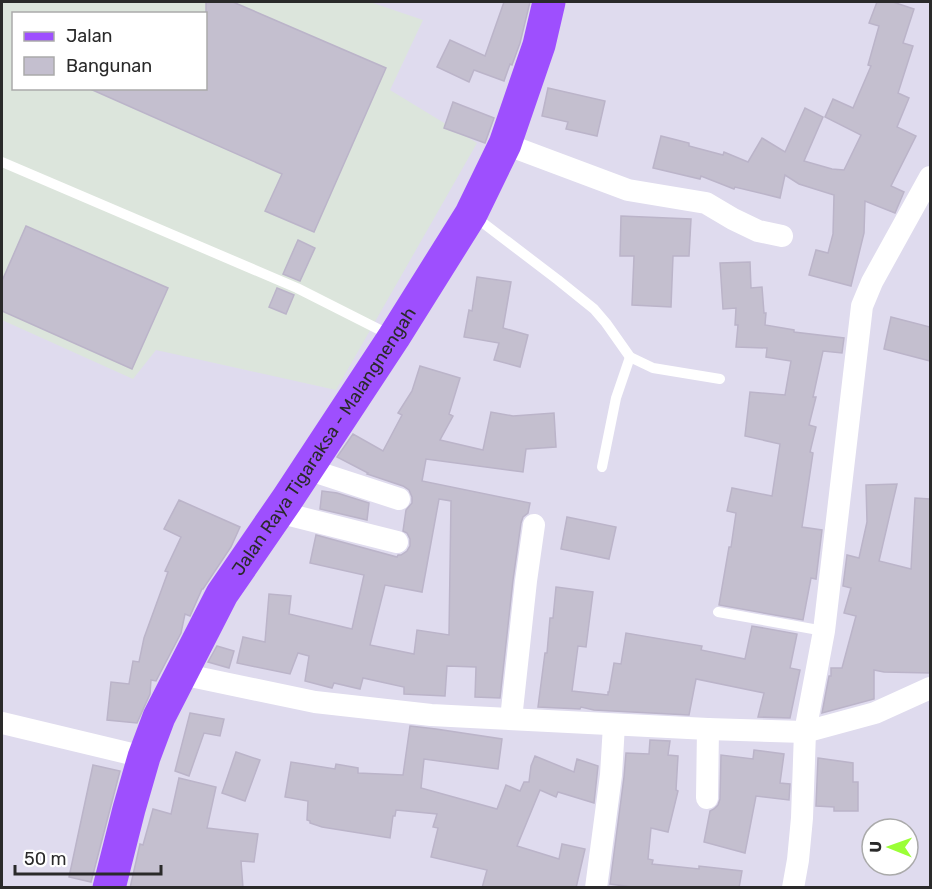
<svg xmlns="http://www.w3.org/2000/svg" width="932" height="889" viewBox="0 0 932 889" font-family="Rubik,sans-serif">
	<rect width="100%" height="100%" fill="#dfdbee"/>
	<path fill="#dce5dc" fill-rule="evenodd" d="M2 2H370L423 20 390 90 477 143 336 390 156 350 133 379 2 320ZM14 14H206V88H14Z"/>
	<g fill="#c4bfcf" stroke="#bbb4c9" stroke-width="1.5" fill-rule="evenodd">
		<polygon points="206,2 233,2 386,68 314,232 265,211 282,174 88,88 206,88"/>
		<polygon points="504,2 530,2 520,43 512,65 510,64 504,81 474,70 469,82 437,67 450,40 485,56"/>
		<polygon points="877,2 893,2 914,9 903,43 913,46 898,93 909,98 897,127 916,136 891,186 904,192 895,213 865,201 864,233 851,286 809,275 816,250 828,253 833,234 834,195 799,184 785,175 780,198 735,187 734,189 701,176 700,179 653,168 661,136 689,143 689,146 723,155 724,152 748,162 762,138 785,152 805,108 823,117 804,161 832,169 844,170 861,135 825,117 833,99 853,108 871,66 868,65 879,26 869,23"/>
		<polygon points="548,88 605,101 597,136 566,129 568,122 542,116"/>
		<polygon points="453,102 494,118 485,143 444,128"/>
		<polygon points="621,216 691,219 689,256 673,256 671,307 632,305 634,256 620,256"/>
		<polygon points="26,226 168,288 132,369 2,311 2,281"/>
		<polygon points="298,240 315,248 300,281 283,274"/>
		<polygon points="750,262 751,288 762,287 764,313 766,313 765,325 794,330 794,332 844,338 842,353 823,351 813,397 816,397 809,425 816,427 810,452 813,453 802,527 822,530 816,579 811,578 803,620 719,605 729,547 731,547 736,513 727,511 732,488 772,496 780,444 745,436 750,392 785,395 791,361 766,357 767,348 736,347 738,325 735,325 736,308 723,309 720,263"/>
		<polygon points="477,277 511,282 503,328 528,335 520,367 494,360 499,343 464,337 469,310 472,311"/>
		<polygon points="277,288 294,295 286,314 269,307"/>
		<polygon points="891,317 930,327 930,361 884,349"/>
		<path d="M420 366 460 378 449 414 453 416 440 440 483 450 491 412 513 416 554 413 556 447 526 449 523 472 426 459 422 481 530 503 528 513 523 517 521 523 513 580 500 698 475 697 476 667 447 666 445 696 404 694V687L363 678 360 689 334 683 332 688 305 681 309 656 298 653 290 674 237 663 243 637 265 642 269 594 291 596 289 614 352 629 364 575 310 563 316 535 397 557 398 555H401L407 551 410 546V539L407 533 403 531 406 510 412 503V497L409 490 403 486 367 474 368 473 337 457 353 434 383 451 402 415 398 413 412 391ZM439 499 451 501 449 635 417 630 414 654 370 645 385 585 422 592Z"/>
		<polygon points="897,484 879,561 911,569 915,498 930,499 930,673 884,672 874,670 874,699 822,713 829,676 831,676 831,668 842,668 856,616 844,613 851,588 843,586 847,555 859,558 867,522 866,485"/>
		<polygon points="322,491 337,493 369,503 367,520 320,509"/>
		<polygon points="179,500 240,527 231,547 203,589 202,589 190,616 185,614 181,633 156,681 151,680 150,694 137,723 107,720 111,682 129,684 133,661 139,662 144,638 168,572 165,571 181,537 164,529"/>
		<polygon points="567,517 616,527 609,559 561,549"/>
		<polygon points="556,587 593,592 586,647 578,646 572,691 608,695 608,692 609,692 614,663 621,664 626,633 702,646 701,650 745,659 752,626 797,634 790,668 800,670 790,718 758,717 764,693 696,679 689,715 594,710 581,707 580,709 538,707 545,653 547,653 550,618 553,618"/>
		<polygon points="217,646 234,651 229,668 208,662"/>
		<polygon points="190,713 224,719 220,736 204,733 189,776 175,771"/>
		<polygon points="410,726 436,729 502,739 498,769 424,759 421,788 497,809 506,785 520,791 524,782 529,782 531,766 535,756 574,772 577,759 598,766 594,803 558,792 556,797 540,790 517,846 559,859 562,844 585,849 576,888 482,888 487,870 431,857 438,828 433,827 437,814 396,810 395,816 393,816 390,838 322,827 310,823 310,821 307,820 308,801 285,797 291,762 335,769 336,764 358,768 358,773 403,775"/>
		<polygon points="650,740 670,741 668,755 678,756 676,790 678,791 668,832 651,828 648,859 653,860 652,864 699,869 699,866 742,871 739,888 640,888 610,884 624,777 626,753 649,754"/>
		<polygon points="754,750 784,754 780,783 790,784 789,800 756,796 745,853 704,842 710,811 714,809 718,805 720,799 721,755 753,759"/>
		<polygon points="236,752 260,760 245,801 222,793"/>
		<polygon points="818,758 853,763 853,782 858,782 858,811 834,811 834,807 816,806"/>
		<polygon points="93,765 120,771 91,882 69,877"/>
		<polygon points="179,778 216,787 207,828 258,834 254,862 241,861 243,888 130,888 140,844 143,845 153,809 171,814"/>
	</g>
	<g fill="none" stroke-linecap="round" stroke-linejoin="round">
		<g stroke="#fff" stroke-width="10">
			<polyline points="2,162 297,288 390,335"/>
			<polyline points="474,216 558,280 594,309 606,323 630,357 653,368 720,379"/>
			<polyline points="602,467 616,398 630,357"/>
			<polyline points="718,612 824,631"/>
		</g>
		<g stroke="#fff" stroke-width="22">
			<polyline points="505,144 628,190 706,203 733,219 758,231 782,236"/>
			<polyline points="307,469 399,499"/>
			<polyline points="278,512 397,542"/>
			<polyline points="181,674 315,702 431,715 708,729 805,732 875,713 930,688"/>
			<polyline points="511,719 526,581 534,525"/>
			<polyline points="2,723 144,757"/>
			<polyline points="707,798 708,729"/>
			<polyline points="596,888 611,775 614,725"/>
			<polyline points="793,888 798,860 802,818 805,732 824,631 862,306 872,282 930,177"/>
		</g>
		<path stroke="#9e4ffe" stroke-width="33" id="s1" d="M109 888 129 809 144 757 159 717 222 594 288 498 394 337 471 214 505 144 539 45 549 2"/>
	</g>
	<g text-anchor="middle" stroke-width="5" stroke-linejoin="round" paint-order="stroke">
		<g font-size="18" fill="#2a2a2a" stroke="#fff">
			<text dy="6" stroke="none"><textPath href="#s1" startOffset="500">Jalan Raya Tigaraksa - Malangnengah</textPath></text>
		</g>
	</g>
	<rect width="932" height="889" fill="none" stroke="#2a2a2a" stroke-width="6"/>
	<rect x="12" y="12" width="195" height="78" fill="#ffffff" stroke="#aaaaaa" stroke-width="1.5"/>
	<rect x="24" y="32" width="30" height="9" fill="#9e4ffe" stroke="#aaaaaa" stroke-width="1.5"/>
	<text x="66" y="42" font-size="18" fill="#2a2a2a">Jalan</text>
	<rect x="24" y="57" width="30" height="18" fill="#c4bfcf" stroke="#aaaaaa" stroke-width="1.5"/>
	<text x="66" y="72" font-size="18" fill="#2a2a2a">Bangunan</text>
	<g transform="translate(890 847) rotate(271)"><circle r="28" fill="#ffffff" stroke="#aaaaaa" stroke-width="1.5"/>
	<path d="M0-4.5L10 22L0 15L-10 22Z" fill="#9bff36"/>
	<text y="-9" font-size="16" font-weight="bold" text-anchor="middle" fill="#2a2a2a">U</text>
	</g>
	<path d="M15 865v9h146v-9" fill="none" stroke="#2a2a2a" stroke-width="3"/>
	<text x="24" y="865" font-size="18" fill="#2a2a2a" stroke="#ffffff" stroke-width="4.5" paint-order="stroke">50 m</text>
</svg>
